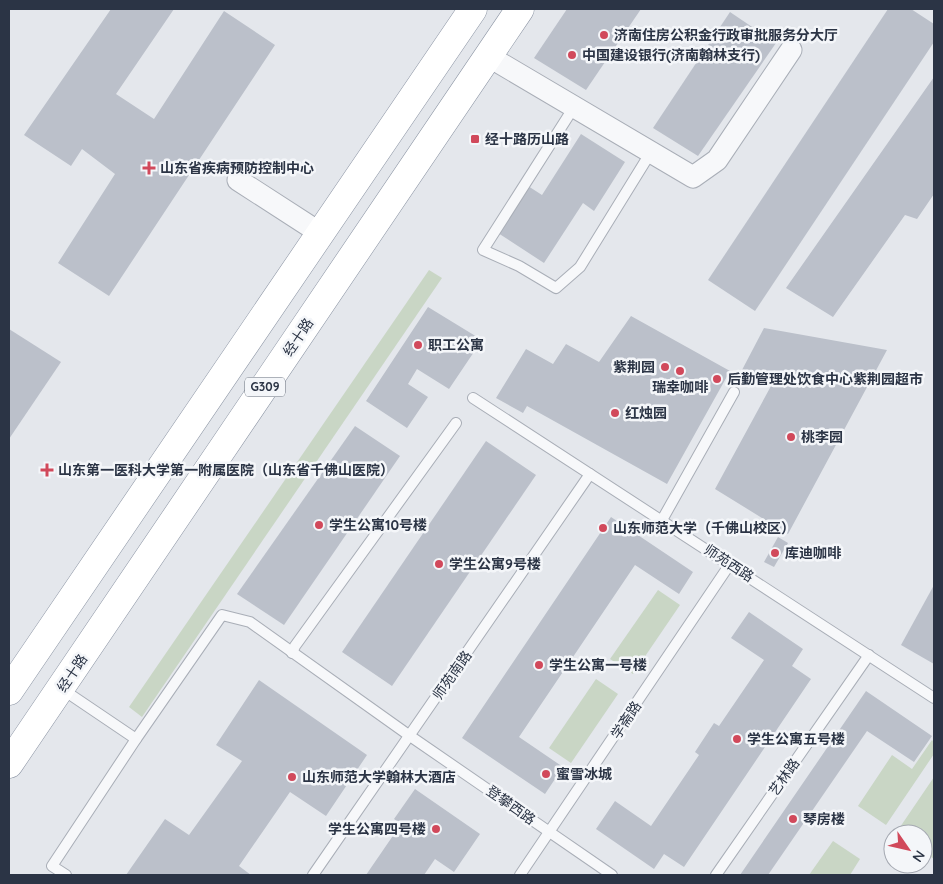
<svg xmlns="http://www.w3.org/2000/svg" width="943" height="884" viewBox="0 0 943 884" font-family="Quicksand,'Noto Sans SC',sans-serif">
	<rect width="100%" height="100%" fill="#e4e7ec"/>
	<g fill="#c9d6c5">
		<polygon points="429,270 442,278 142,717 129,707"/>
		<polygon points="658,590 680,605 633,674 610,659"/>
		<polygon points="596,679 618,694 571,763 549,748"/>
		<polygon points="932,740 934,742 934,754 886,825 858,806 892,755 912,769"/>
		<polygon points="934,777 934,859 923,852 923,834 896,833"/>
		<polygon points="833,841 860,859 850,875 809,875"/>
	</g>
	<g fill="#bbc0ca">
		<polygon points="111,9 174,9 116,94 154,119 224,11 275,45 109,296 58,263 115,174 82,149 71,166 24,135"/>
		<polygon points="567,9 641,9 586,90 534,58"/>
		<polygon points="888,9 911,9 934,24 934,42 755,311 708,280"/>
		<polygon points="730,12 776,43 698,156 653,128"/>
		<polygon points="934,77 934,194 917,219 905,215 833,317 786,288"/>
		<polygon points="581,134 625,162 594,211 583,203 544,263 498,233 528,186 542,195"/>
		<polygon points="428,307 482,340 449,389 417,369 408,384 428,397 407,428 366,401"/>
		<polygon points="631,316 730,371 667,484 527,406 523,413 496,398 526,349 553,364 566,344 599,362"/>
		<polygon points="764,328 887,350 788,534 715,489 771,386 742,370"/>
		<polygon points="9,329 61,362 9,439"/>
		<polygon points="355,426 400,456 284,625 237,594"/>
		<polygon points="486,441 536,475 392,686 342,652"/>
		<polygon points="611,517 693,572 679,594 635,565 519,737 563,767 545,794 462,738"/>
		<polygon points="778,537 788,543 774,567 764,562"/>
		<polygon points="934,585 934,664 901,645"/>
		<polygon points="749,612 803,649 792,666 811,679 684,867 664,854 654,869 596,829 615,801 651,826 699,755 695,752 714,723 719,726 764,660 731,638"/>
		<polygon points="259,680 367,755 326,816 290,792 239,866 251,875 126,875 165,819 189,835 242,761 216,745"/>
		<polygon points="866,691 932,736 914,762 867,731 768,875 740,875"/>
		<polygon points="415,789 480,834 454,872 435,859 424,875 366,875 401,824 394,819"/>
	</g>
	<g fill="none" stroke-linecap="round" stroke-linejoin="round">
		<defs>
			<g id="lane">
				<polyline points="574,107 483,250 519,266 556,288 580,267 651,152"/>
				<polyline points="473,398 934,698"/>
				<polyline points="662,520 734,392"/>
				<polyline points="292,653 295,646 456,423"/>
				<polyline points="62,689 136,739 52,866 66,875"/>
				<polyline points="136,739 222,615 250,622 410,736 612,875"/>
				<polyline points="313,875 590,474"/>
				<polyline points="520,875 730,564"/>
				<polyline points="716,875 869,655"/>
			</g>
			<g id="street">
				<polyline points="488,56 693,177 717,160 791,50"/>
				<polyline points="238,180 320,233"/>
			</g>
			<g id="highway">
				<polyline points="9,691 473,9"/>
				<polyline points="9,764 520,9"/>
			</g>
		</defs>
		<use href="#lane" stroke="#a9aeb7" stroke-width="12"/>
		<use href="#street" stroke="#a9aeb7" stroke-width="23"/>
		<use href="#highway" stroke="#8b94a3" stroke-width="29"/>
		<use href="#lane" stroke="#f7f8fa" stroke-width="10"/>
		<use href="#street" stroke="#f7f8fa" stroke-width="21"/>
		<use href="#highway" stroke="#fff" stroke-width="28"/>
	</g>
	<g fill="#d1495b" stroke="#f4f6f9" stroke-width="2">
		<circle cx="604" cy="35" r="5"/>
		<circle cx="572" cy="55" r="5"/>
		<rect x="470" y="134" width="10" height="10" rx="2.5"/>
		<path d="M146.5 160.5h5v5h5v5h-5v5h-5v-5h-5v-5h5z"/>
		<circle cx="418" cy="345" r="5"/>
		<circle cx="665" cy="367" r="5"/>
		<circle cx="680" cy="371" r="5"/>
		<circle cx="717" cy="379" r="5"/>
		<circle cx="615" cy="413" r="5"/>
		<circle cx="791" cy="437" r="5"/>
		<path d="M44.5 462.5h5v5h5v5h-5v5h-5v-5h-5v-5h5z"/>
		<circle cx="319" cy="525" r="5"/>
		<circle cx="603" cy="528" r="5"/>
		<circle cx="775" cy="553" r="5"/>
		<circle cx="439" cy="564" r="5"/>
		<circle cx="539" cy="665" r="5"/>
		<circle cx="737" cy="739" r="5"/>
		<circle cx="546" cy="774" r="5"/>
		<circle cx="292" cy="777" r="5"/>
		<circle cx="793" cy="819" r="5"/>
		<circle cx="436" cy="829" r="5"/>
	</g>
	<g text-anchor="middle" stroke-width="5" stroke-linejoin="round" paint-order="stroke">
		<rect fill="#f4f6f9" stroke="#676e7b" stroke-width="1" x="245" y="377.5" width="40" height="19" rx="4"/>
		<g font-size="12" font-weight="bold" fill="#2b3445">
			<text x="265" y="391">G309</text>
		</g>
		<g font-size="14" font-weight="bold" fill="#2b3445" stroke="#f4f6f9" text-anchor="start">
			<text x="614" y="40">济南住房公积金行政审批服务分大厅</text>
			<text x="582" y="60">中国建设银行(济南翰林支行)</text>
			<text x="485" y="144">经十路历山路</text>
			<text x="160" y="173">山东省疾病预防控制中心</text>
			<text x="428" y="350">职工公寓</text>
			<text x="655" y="372" text-anchor="end">紫荆园</text>
			<text x="727" y="384">后勤管理处饮食中心紫荆园超市</text>
			<text x="680" y="392" text-anchor="middle">瑞幸咖啡</text>
			<text x="625" y="418">红烛园</text>
			<text x="801" y="442">桃李园</text>
			<text x="58" y="475">山东第一医科大学第一附属医院（山东省千佛山医院）</text>
			<text x="329" y="530">学生公寓10号楼</text>
			<text x="613" y="533">山东师范大学（千佛山校区）</text>
			<text x="785" y="558">库迪咖啡</text>
			<text x="449" y="569">学生公寓9号楼</text>
			<text x="549" y="670">学生公寓一号楼</text>
			<text x="747" y="744">学生公寓五号楼</text>
			<text x="556" y="779">蜜雪冰城</text>
			<text x="302" y="782">山东师范大学翰林大酒店</text>
			<text x="803" y="824">琴房楼</text>
			<text x="426" y="834" text-anchor="end">学生公寓四号楼</text>
		</g>
		<g font-size="14" fill="#2b3445" stroke="#f4f6f9">
			<text transform="translate(298 337) rotate(-56)" y="5">经十路</text>
			<text transform="translate(729 563) rotate(33)" y="5">师苑西路</text>
			<text transform="translate(72 673) rotate(-56)" y="5">经十路</text>
			<text transform="translate(452 675) rotate(-55)" y="5">师苑南路</text>
			<text transform="translate(626 720) rotate(-56)" y="5">学斋路</text>
			<text transform="translate(784 777) rotate(-55)" y="5">艺林路</text>
			<text transform="translate(511 805) rotate(35)" y="5">登攀西路</text>
		</g>
	</g>
	<rect width="943" height="884" fill="none" stroke="#2b3445" stroke-width="20"/>
	<g transform="translate(908 849) rotate(124)"><circle r="24" fill="#f4f6f9" stroke="#a4a8b1"/>
	<path d="M0-4L9 19L0 12L-9 19Z" fill="#d1495b"/>
	<text y="-8" font-size="14" font-weight="bold" text-anchor="middle" fill="#2b3445">N</text>
	</g>
</svg>
